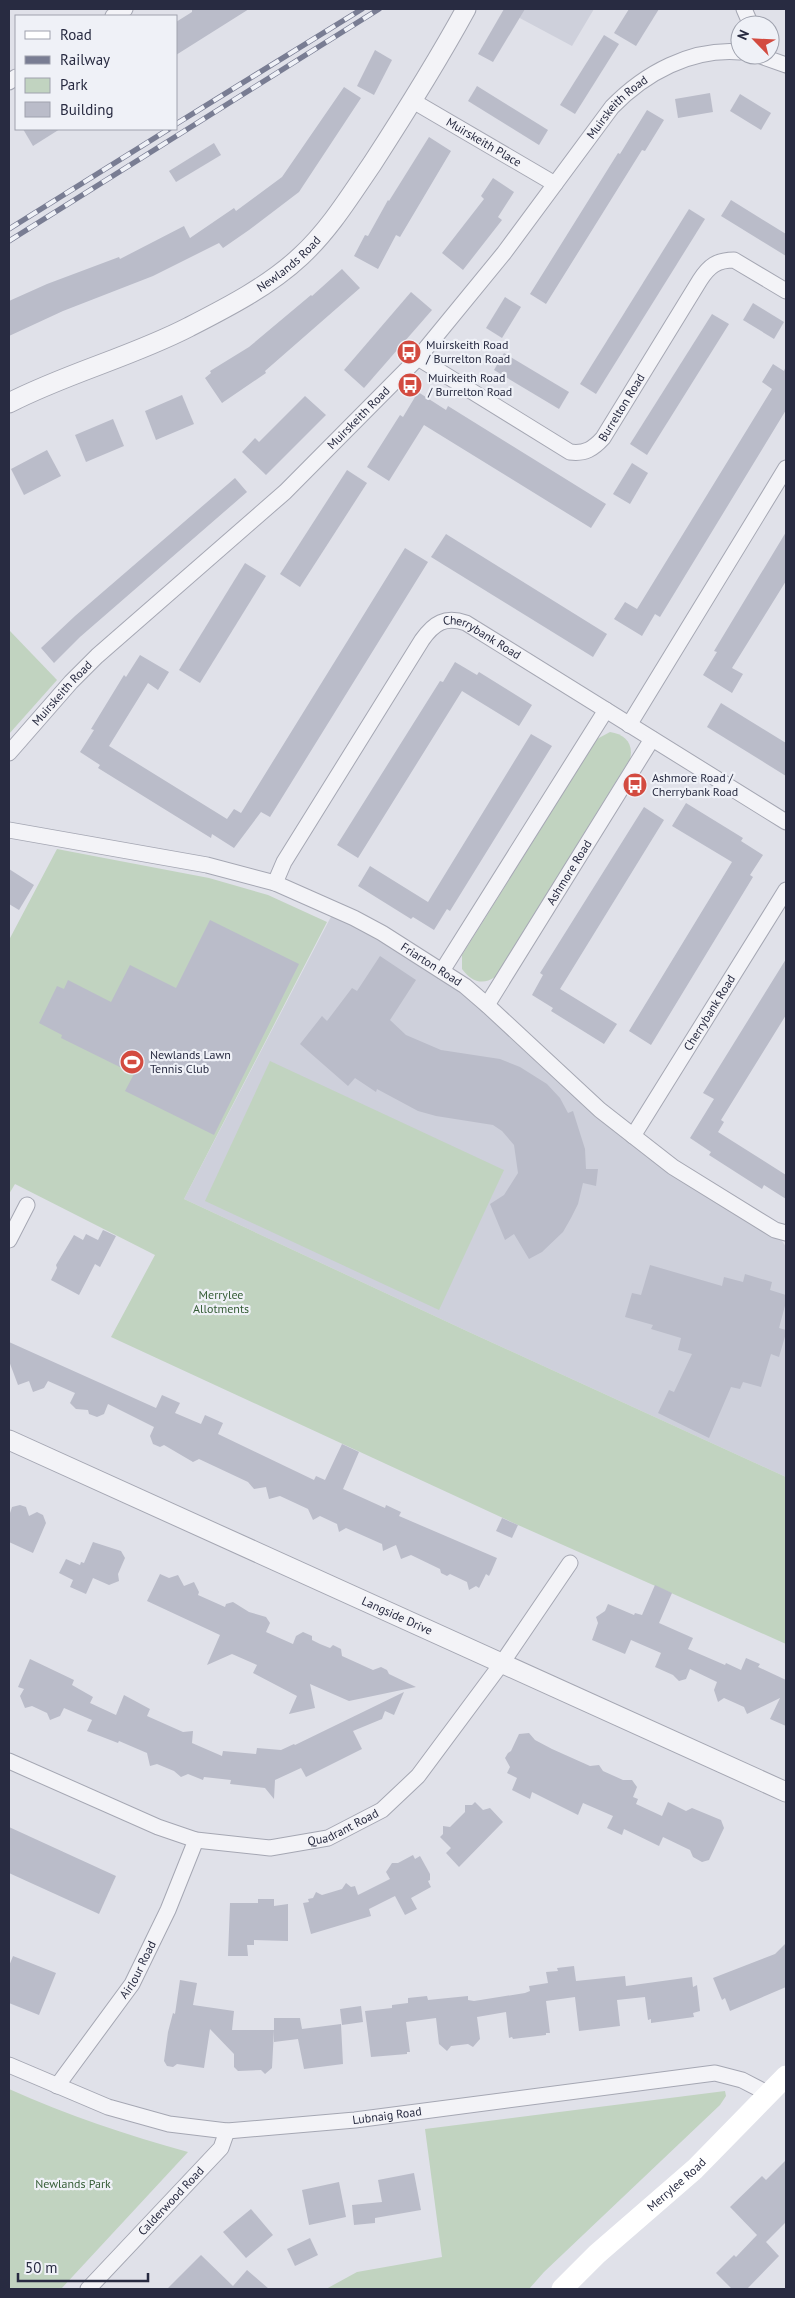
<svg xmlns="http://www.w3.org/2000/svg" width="795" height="2298" viewBox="0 0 795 2298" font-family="'PT Sans',sans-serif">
	<rect width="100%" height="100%" fill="#e0e1e9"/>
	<g fill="#ced0db">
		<polygon points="503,9 594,9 572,46"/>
		<polygon points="335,909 444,973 600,1110 775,1230 786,1247 786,1477 469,1332 184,1199"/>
	</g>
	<g fill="#c1d3c0">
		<polygon points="9,630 57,680 9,734"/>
		<path d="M610 732C625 734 634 744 630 759L495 977C482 986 471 981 462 969V955L597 739Z"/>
		<polygon points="57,849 209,878 268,895 327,922 184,1199 469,1332 786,1477 786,1644 518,1525 111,1337 155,1255 15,1184 9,1194 9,940"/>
		<polygon points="270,1061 504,1170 439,1310 205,1201"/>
		<path d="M9 2089C67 2115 127 2135 188 2152L61 2289H9Z"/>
		<polygon points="725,2091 726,2096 720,2105 544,2272 529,2289 326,2289 357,2272 442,2257 425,2129"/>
	</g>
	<g fill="#babcc9">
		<polygon points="192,9 249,9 176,55 176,22 192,12"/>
		<polygon points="504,9 525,9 493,62 478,54"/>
		<polygon points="629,9 659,9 636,46 614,33"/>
		<polygon points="604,35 619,44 575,114 560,105"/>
		<polygon points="375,50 392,60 374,95 357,86"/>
		<polygon points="477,86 548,130 539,145 468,101"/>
		<polygon points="344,87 361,98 299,192 249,230 223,248 219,243 153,276 63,311 9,336 9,301 47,284 119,257 120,259 184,226 190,238 234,208 236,211 282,177"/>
		<polygon points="710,93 713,112 678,118 675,99"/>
		<polygon points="740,94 771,113 761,130 730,111"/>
		<polygon points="647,110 664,120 645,151 642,150 546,304 530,294 618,153 620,154"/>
		<polygon points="23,129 60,129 33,146"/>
		<polygon points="429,137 451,151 400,237 396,235 378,269 354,256 365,235 368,236 388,200 389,201"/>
		<polygon points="214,143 221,155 176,182 169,171"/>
		<polygon points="493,178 514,192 498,217 502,220 463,270 442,253 484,199 481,196"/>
		<polygon points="731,200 786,234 786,256 721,216"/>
		<polygon points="689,209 705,219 596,394 580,384"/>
		<polygon points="342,269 360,288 265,371 266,373 222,403 205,378 211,373 210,371 249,347 311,295 312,296"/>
		<polygon points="411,292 432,310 364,388 344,370"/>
		<polygon points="505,297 521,307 502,338 486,328"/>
		<polygon points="753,303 784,322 774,339 743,320"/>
		<polygon points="712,314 729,324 647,455 630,444"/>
		<polygon points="504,353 569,392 559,409 494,370"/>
		<polygon points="773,364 784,371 786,366 786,410 660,617 655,614 642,636 614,619 625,602 637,609 772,389 762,382"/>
		<polygon points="418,392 446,410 448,406 606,504 591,528 424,425 389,481 367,467 400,415 403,417"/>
		<polygon points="182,395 194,424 156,440 145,411"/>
		<polygon points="305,396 326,415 266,475 242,452 255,438 259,442"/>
		<polygon points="113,419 124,446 86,462 75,435"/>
		<polygon points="47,450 61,476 24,495 11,469"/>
		<polygon points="632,463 648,473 630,504 613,494"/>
		<polygon points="347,470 367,483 300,587 280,574"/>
		<polygon points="235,478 247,492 80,637 54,663 41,648 75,616"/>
		<polygon points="786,532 786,581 732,668 743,674 732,693 703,675 717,652 714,651"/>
		<polygon points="446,534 607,634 593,657 431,557"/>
		<polygon points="405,548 428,562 270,817 261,812 234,848 212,834 211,838 98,768 100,765 80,752 94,730 91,729 124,675 126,677 140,655 169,672 158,690 148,683 109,746 227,819 234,809 241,813"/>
		<polygon points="245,563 266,576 200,683 179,670"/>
		<polygon points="455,662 477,675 479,672 532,705 519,726 462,691 358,858 337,845 440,681 443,682"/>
		<polygon points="721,703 786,743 786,776 707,727"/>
		<polygon points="531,734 552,746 450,911 447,909 434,930 413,917 411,919 358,886 370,866 428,902"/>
		<polygon points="686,803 743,838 741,841 763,855 750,875 753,877 651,1045 629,1031 732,862 672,826"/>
		<polygon points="644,807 664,820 560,989 617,1024 604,1044 551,1011 553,1008 532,995 543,975 540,973"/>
		<polygon points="9,869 34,885 19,910 9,904"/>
		<polygon points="210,920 299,964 214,1135 125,1091 134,1074 61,1038 62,1035 39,1023 57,986 64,989 68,980 111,1002 130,965 176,988"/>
		<polygon points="380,956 416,980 390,1020 406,1035 441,1050 500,1059 520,1067 547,1084 560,1098 568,1113 573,1111 585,1149 586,1169 598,1169 596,1186 583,1183 578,1204 571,1218 563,1232 542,1252 529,1259 514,1234 505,1240 490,1204 504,1195 518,1173 514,1145 502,1131 493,1125 436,1116 418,1111 377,1089 376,1092 355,1078 348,1086 300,1044 322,1016 327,1021 352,988 357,991"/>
		<polygon points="786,959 786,1015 721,1120 724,1122 718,1132 786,1175 786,1199 764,1185 762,1189 709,1155 711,1152 690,1138 714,1099 703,1093"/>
		<polygon points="103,1230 116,1236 100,1267 95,1264 79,1295 51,1280 57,1268 56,1265 74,1235 83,1240 86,1234 98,1240"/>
		<polygon points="650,1265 722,1286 724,1277 743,1282 745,1274 772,1282 770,1290 786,1295 786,1302 779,1328 786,1330 786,1333 779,1357 771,1354 761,1387 743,1382 740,1389 731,1387 709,1438 658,1413 669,1390 674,1392 692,1354 678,1350 681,1338 651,1329 653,1325 625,1317 632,1293 641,1295"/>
		<polygon points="9,1342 156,1408 162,1395 180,1403 175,1413 201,1424 205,1415 223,1423 218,1434 314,1480 316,1476 325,1480 342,1444 359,1452 343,1489 385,1508 386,1505 401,1512 399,1516 497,1558 491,1572 489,1576 486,1574 479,1588 476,1586 469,1590 467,1582 450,1574 447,1576 441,1573 440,1569 411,1555 401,1559 396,1545 383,1551 382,1544 346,1528 339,1532 337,1524 320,1516 313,1520 308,1509 280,1496 269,1499 266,1487 254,1489 248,1482 199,1459 193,1462 164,1445 160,1447 153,1444 150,1436 154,1427 108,1404 104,1414 97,1417 89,1414 88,1410 76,1409 70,1403 75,1393 48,1381 44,1388 33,1392 29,1381 18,1385 9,1361"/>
		<polygon points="20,1505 26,1507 29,1516 37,1512 43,1515 46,1523 33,1553 9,1542 9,1516 12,1507"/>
		<polygon points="502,1518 518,1525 512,1538 496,1531"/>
		<polygon points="93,1542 121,1551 125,1558 118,1574 119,1581 109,1585 93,1578 86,1594 70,1587 73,1580 59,1573 66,1559 80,1565 81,1562 84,1563"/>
		<polygon points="160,1574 169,1578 178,1575 184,1586 194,1582 199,1592 198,1595 225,1607 226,1604 233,1602 249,1612 266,1617 270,1623 266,1632 293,1644 296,1636 303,1632 312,1636 312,1640 320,1644 330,1648 333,1645 341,1649 342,1656 373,1670 381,1667 387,1670 389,1674 416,1687 349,1701 310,1684 315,1708 289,1714 297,1696 253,1673 257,1665 232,1654 207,1665 220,1635 147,1601"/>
		<polygon points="655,1585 672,1593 659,1623 693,1638 688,1649 725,1665 726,1663 741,1670 746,1658 760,1664 758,1667 786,1680 786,1726 770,1719 780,1698 747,1714 744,1707 724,1698 718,1702 714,1690 717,1682 690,1669 686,1679 679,1681 673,1675 655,1667 661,1653 631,1640 625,1654 592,1640 598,1623 596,1617 605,1611 608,1604 634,1615 635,1613 642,1615"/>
		<polygon points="30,1659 74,1680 72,1685 93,1697 90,1703 116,1715 124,1695 150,1709 147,1716 183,1732 193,1731 192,1743 222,1756 223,1751 256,1754 257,1748 281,1750 294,1744 295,1745 404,1692 394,1715 385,1711 382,1719 353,1731 362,1749 306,1777 301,1768 275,1780 274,1799 265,1788 230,1784 231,1780 204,1777 203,1780 188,1774 181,1777 174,1771 157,1764 150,1766 147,1753 119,1741 118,1743 87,1731 92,1720 64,1708 60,1716 50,1720 47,1713 32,1706 25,1708 20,1696 24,1689 18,1687"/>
		<polygon points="529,1733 535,1740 552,1749 590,1766 599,1765 603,1771 623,1780 632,1780 637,1787 633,1797 638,1799 636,1804 662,1816 668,1802 686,1811 692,1808 721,1820 724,1828 709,1860 702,1862 693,1857 690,1850 663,1837 659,1846 624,1829 622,1835 607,1828 613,1816 583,1803 578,1815 532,1792 530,1799 512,1790 517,1778 507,1773 510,1767 505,1758 508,1753 511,1751 519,1734"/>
		<polygon points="475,1802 483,1810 490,1808 503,1822 459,1867 446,1853 451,1848 440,1837 443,1834 443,1826 450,1827 465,1812 465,1805 472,1805"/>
		<polygon points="9,1827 116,1876 99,1914 9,1873"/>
		<polygon points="413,1855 415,1859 420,1856 430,1874 430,1880 428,1881 431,1887 411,1898 417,1909 405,1915 395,1896 369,1909 371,1916 311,1934 303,1903 309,1902 308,1899 313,1898 316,1892 322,1895 342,1889 346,1883 351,1887 355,1886 358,1895 390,1879 386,1872 392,1863 398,1863"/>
		<polygon points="258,1899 274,1899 274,1906 288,1904 288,1941 254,1940 254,1945 247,1945 248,1956 228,1956 230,1903 258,1903"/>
		<polygon points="786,1943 786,1987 730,2011 725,1998 722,2000 713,1978 775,1954"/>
		<polygon points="13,1956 56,1973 39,2015 9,2003 9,1966"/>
		<polygon points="574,1966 576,1981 625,1976 626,1986 692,1977 693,1987 697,1985 700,2011 693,2013 694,2017 651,2023 651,2019 648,2020 645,1997 617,2000 620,2026 579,2031 575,1997 546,2001 550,2033 546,2033 546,2035 513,2039 512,2037 509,2038 506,2012 477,2017 480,2039 473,2047 468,2044 451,2046 447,2051 439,2044 436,2018 406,2022 410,2052 407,2052 407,2054 371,2057 365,2011 392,2008 392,2005 408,2003 408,1998 427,1996 428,2000 468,1996 468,2000 474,2001 525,1993 530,1991 529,1986 548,1983 546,1972 558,1971 557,1968"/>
		<polygon points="180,1980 197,1983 193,2005 234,2011 232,2030 274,2030 272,2068 265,2074 261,2070 238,2071 234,2067 234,2054 210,2029 204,2068 177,2064 173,2067 167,2066 164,2061 168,2032 173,2013 175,2014"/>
		<polygon points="361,2006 363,2022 342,2025 340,2009"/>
		<polygon points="274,2018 300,2018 302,2029 341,2024 343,2064 304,2069 298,2039 274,2042"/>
		<polygon points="786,2160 786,2222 766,2242 779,2256 747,2289 732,2289 716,2273 734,2255 736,2257 757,2235 730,2207 762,2176 766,2180"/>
		<polygon points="414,2173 421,2210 375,2218 375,2223 354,2225 352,2205 382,2202 378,2180"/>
		<polygon points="339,2182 346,2217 309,2225 302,2190"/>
		<polygon points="251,2209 273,2235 246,2258 223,2232"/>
		<polygon points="310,2238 318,2255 295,2266 287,2249"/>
		<polygon points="201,2255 233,2286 247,2270 269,2289 167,2289"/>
	</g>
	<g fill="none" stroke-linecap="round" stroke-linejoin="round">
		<defs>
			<g id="minor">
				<polyline points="744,9 751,25"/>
				<polyline points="113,16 125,9"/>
				<polyline points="758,55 786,65"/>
				<polyline points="9,82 16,77"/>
				<path id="s1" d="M413 101 555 184"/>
				<path id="s2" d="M418 358 570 452C585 454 593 449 603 438L700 280C709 266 717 260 734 260L786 291"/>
				<polyline points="629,725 786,468"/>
				<path id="s3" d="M9 753 71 682 97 656 285 492 418 358 504 253 612 107C645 73 691 48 740 52"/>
				<path id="s4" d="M9 830 207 865 275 883 354 918 382 933 465 986 487 1005 600 1110 673 1167 775 1230 786 1233"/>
				<path id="s5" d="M275 883 284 862 422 640C434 623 445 616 466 623L786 822"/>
				<polyline points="442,971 606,710"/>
				<path id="s6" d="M487 1005 652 739"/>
				<path id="s7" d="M633 1136 786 890"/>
				<polyline points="9,1240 27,1205"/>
				<path id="s8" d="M9 1761 158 1827 196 1840 270 1848 328 1838 382 1810 418 1776 502 1663 570 1563"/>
				<path id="s9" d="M9 2065 108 2107 169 2124 227 2131 355 2120 715 2073 742 2080 769 2094"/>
				<path id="s10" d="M57 2086 132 1984 168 1910 196 1840"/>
				<path id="s11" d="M88 2289 221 2148 227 2131"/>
			</g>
			<g id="tertiary">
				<path id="s12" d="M9 403C67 373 131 357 189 327 228 307 269 286 301 256 330 229 350 196 372 164 405 113 437 62 466 9"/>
				<path id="s13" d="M9 1440 786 1792"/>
			</g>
		</defs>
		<use href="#minor" stroke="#a5a7b3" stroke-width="17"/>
		<use href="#tertiary" stroke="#a5a7b3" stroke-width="21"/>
		<use href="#minor" stroke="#f3f3f7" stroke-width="15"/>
		<use href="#tertiary" stroke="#f3f3f7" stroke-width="19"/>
		<path stroke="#fff" stroke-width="21" id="s14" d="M562 2289 597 2254 695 2169 786 2076"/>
		<defs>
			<g id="rail">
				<polyline points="176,124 362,9"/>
				<polyline points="9,229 169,129"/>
				<polyline points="9,241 379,9"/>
			</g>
		</defs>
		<use href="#rail" stroke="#797d93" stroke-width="5.5"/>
		<use href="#rail" stroke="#eff1f7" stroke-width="4" stroke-dasharray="11" stroke-linecap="butt"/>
	</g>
	<defs>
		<symbol id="bus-disc" viewBox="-11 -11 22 22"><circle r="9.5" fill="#d34b40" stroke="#eff1f7"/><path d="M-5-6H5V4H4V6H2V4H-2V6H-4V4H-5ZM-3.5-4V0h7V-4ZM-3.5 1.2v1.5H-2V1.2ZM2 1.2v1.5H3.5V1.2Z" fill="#fff"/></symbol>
		<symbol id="stadium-disc" viewBox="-11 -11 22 22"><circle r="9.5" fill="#d34b40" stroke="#eff1f7"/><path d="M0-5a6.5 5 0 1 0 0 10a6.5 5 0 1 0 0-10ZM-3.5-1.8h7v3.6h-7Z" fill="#fff"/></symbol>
	</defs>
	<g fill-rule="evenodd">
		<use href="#bus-disc" x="395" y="338" width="28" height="28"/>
		<use href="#bus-disc" x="396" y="371" width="28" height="28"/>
		<use href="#bus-disc" x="621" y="771" width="28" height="28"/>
		<use href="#stadium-disc" x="118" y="1048" width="28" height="28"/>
	</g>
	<g text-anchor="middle" stroke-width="4.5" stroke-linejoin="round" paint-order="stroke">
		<g font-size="12" fill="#282b41" stroke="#eff1f7">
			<text dy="4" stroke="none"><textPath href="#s3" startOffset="890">Muirskeith Road</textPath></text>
			<text dy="4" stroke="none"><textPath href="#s1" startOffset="82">Muirskeith Place</textPath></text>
			<text dy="4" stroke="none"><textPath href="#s12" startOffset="314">Newlands Road</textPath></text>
			<text dy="4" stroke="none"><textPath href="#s2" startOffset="252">Burrelton Road</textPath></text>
			<text dy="4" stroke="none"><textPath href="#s3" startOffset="485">Muirskeith Road</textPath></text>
			<text dy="4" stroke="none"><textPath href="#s5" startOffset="356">Cherrybank Road</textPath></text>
			<text dy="4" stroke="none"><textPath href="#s3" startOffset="80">Muirskeith Road</textPath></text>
			<text dy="4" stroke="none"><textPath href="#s6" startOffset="156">Ashmore Road</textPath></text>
			<text dy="4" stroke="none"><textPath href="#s4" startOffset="448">Friarton Road</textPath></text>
			<text dy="4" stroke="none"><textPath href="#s7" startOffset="145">Cherrybank Road</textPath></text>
			<text dy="4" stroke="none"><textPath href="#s13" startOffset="426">Langside Drive</textPath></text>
			<text dy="4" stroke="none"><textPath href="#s8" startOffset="354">Quadrant Road</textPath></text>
			<text dy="4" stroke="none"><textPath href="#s10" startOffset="142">Airlour Road</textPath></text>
			<text dy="4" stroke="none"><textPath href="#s9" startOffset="390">Lubnaig Road</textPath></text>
			<text dy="4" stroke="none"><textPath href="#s14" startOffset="155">Merrylee Road</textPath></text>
			<text dy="4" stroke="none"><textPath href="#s11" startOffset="121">Calderwood Road</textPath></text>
		</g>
		<g font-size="12" fill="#282b41" stroke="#eff1f7" text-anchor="start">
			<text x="426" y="349">Muirskeith Road<tspan x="426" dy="14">/ Burrelton Road</tspan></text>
			<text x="428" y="382">Muirkeith Road<tspan x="428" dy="14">/ Burrelton Road</tspan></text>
			<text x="652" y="782">Ashmore Road /<tspan x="652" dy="14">Cherrybank Road</tspan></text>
			<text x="150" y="1059">Newlands Lawn<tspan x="150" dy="14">Tennis Club</tspan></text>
		</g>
		<g font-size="12" fill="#355d36" stroke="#eff1f7">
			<text x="221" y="1299">Merrylee<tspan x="221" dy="14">Allotments</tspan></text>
			<text x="73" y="2188">Newlands Park</text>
		</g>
	</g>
	<rect width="795" height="2298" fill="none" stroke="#282b41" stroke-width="20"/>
	<rect x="15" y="15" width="162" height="115" fill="#eff1f7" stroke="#9fa2ae"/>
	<rect x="25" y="31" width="25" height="8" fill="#ffffff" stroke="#9fa2ae"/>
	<text x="60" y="40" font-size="15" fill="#282b41">Road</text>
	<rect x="25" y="56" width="25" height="8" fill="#797d93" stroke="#9fa2ae"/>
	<text x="60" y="65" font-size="15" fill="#282b41">Railway</text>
	<rect x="25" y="78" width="25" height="15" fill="#c1d3c0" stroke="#9fa2ae"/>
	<text x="60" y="90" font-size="15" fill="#282b41">Park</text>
	<rect x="25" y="102" width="25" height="15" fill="#babcc9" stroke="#9fa2ae"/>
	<text x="60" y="115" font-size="15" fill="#282b41">Building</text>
	<g transform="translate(755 40) rotate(294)"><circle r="24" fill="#eff1f7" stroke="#9fa2ae"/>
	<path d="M0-4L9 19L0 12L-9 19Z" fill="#d34b40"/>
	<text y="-8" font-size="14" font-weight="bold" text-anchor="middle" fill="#282b41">N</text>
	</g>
	<path d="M18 2273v8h130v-8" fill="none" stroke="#282b41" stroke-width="2.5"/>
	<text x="25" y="2273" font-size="15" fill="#282b41" stroke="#eff1f7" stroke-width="4" paint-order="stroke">50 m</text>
</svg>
